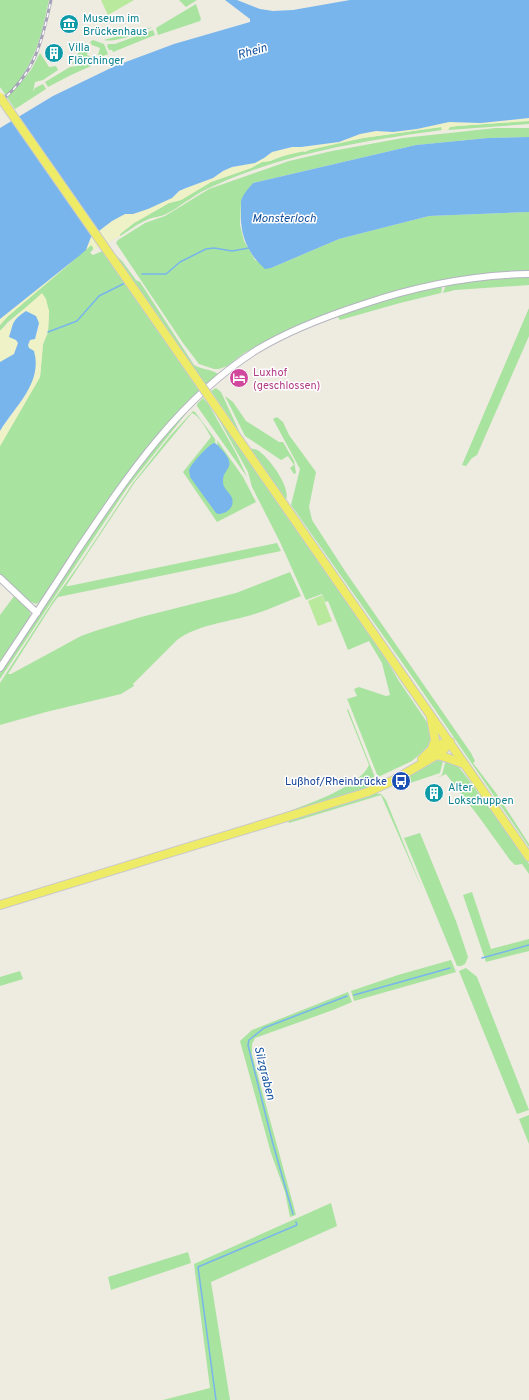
<svg xmlns="http://www.w3.org/2000/svg" width="529" height="1400" viewBox="0 0 529 1400" font-family="Overpass,sans-serif">
	<rect width="100%" height="100%" fill="#eeebe1"/>
	<g fill="#a8e39f">
		<path d="M0 0H49C42 31 39 50 21 78L23 80 31 70 40 53 49 67 56 66 58 70 43 80 35 82 33 92 35 88 43 84 46 89 15 109 0 87Z"/>
		<polygon points="179,0 197,0 186,7"/>
		<polygon points="196,4 201,19 200,21 158,35 156,28"/>
		<path d="M152 27C144 33 112 43 104 40Z"/>
		<polygon points="153,30 155,35 113,52 112,50 109,50 107,46 108,44 115,44"/>
		<polygon points="93,40 104,44 108,54 103,56 98,55 100,48 92,45 90,42"/>
		<polygon points="85,44 89,45 87,55 92,57 91,60 72,64 82,46"/>
		<polygon points="90,64 91,66 71,75 48,87 45,82 70,67"/>
		<polygon points="526,121 529,121 529,124 448,130 450,127 457,126"/>
		<path d="M441 127 442 130C362 141 280 154 207 189 192 196 180 207 166 214 160 217 154 217 149 219 138 223 129 231 120 236V234L134 223 169 203 181 200 211 182 251 168 262 162 270 161 292 153 302 151 305 152 313 148 363 138Z"/>
		<polygon points="496,128 529,128 529,137 488,138 416,145 253,183 241,201 240,225 244,241 255,260 271,268 339,239 429,216 529,212 529,272 437,282 271,339 244,353 227,366 219,369 214,369 199,364 183,343 116,243 118,240 145,223 165,216 209,189 289,161 332,151 403,138"/>
		<path d="M91 245 94 248 90 253 93 255 105 250 111 251 122 261 136 280 140 282 194 365C202 370 212 369 218 374L169 422 142 454 77 547 42 600 36 604 29 601 0 575V446L40 377 43 344 48 332 49 311 42 294 8 322 0 331V325L7 317Z"/>
		<polygon points="529,277 529,285 455,290 443,293 446,285 449,284 492,279"/>
		<polygon points="441,286 442,289 441,293 400,303 340,320 337,316 394,297"/>
		<polygon points="529,308 529,336 477,455 472,458 466,466 462,465"/>
		<polygon points="216,388 221,392 240,433 211,391"/>
		<polygon points="225,396 233,402 246,421 279,442 283,442 294,461 296,473 294,474 290,468 294,465 288,456 281,460 245,436"/>
		<polygon points="203,398 209,405 236,453 247,477 197,406 197,404"/>
		<polygon points="213,409 317,556 387,661 399,681 429,725 431,738 428,746 420,754 412,761 378,777 346,696 347,699 357,696 354,689 359,687 386,696 390,695 382,663 369,641 348,650 328,601 325,602 322,594 306,600 280,542 252,487 248,472"/>
		<polygon points="188,411 127,488 0,679 0,673 127,481 167,432"/>
		<path d="M193 411 195 412 215 439 216 449 218 447 217 440 243 477 256 502 217 522 183 472 211 437C206 429 200 416 192 413L135 482 66 586H69L277 543 281 551 58 597 52 605 8 674H11L81 636 95 631 141 617 236 593 290 572 301 596C283 603 266 611 248 616 226 622 195 626 177 640L133 684 134 686 121 694 46 712 0 725V683L53 601 80 563 133 483 170 436Z"/>
		<polygon points="277,417 283,422 289,435 316,472 309,507 312,520 345,571 471,753 475,761 473,763 496,793 529,844 529,847 418,685 291,505 300,469 273,419"/>
		<path d="M249 448C253 449 256 449 259 451 269 458 291 487 286 500H285Z"/>
		<path d="M15 595C22 602 33 607 30 618L0 663V615Z"/>
		<path d="M348 709 374 775 373 786 365 790 208 837C241 826 357 796 369 765L347 710Z"/>
		<polygon points="438,758 443,761 440,773 410,783 407,778 423,766"/>
		<polygon points="446,759 456,764 462,771 503,826 529,864 529,874 522,864 515,865 510,860 479,817 446,774 437,778 442,775"/>
		<polygon points="375,793 381,794 386,800 423,891 381,795 289,823 288,820"/>
		<polygon points="420,833 456,921 468,957 465,964 461,966 457,966 404,838"/>
		<polygon points="472,892 491,949 529,939 529,951 486,962 463,895"/>
		<polygon points="451,960 456,972 354,1001 351,991 398,975"/>
		<polygon points="466,968 477,977 529,1110 517,1114 459,971"/>
		<polygon points="20,971 23,979 0,986 0,977"/>
		<polygon points="348,992 352,1002 333,1010 255,1038 252,1044 252,1054 296,1215 290,1217 285,1192 271,1153 240,1041 252,1030"/>
		<polygon points="529,1115 529,1144 519,1119"/>
		<polygon points="331,1203 337,1226 211,1282 230,1400 163,1400 210,1388 194,1264"/>
		<polygon points="188,1252 191,1263 111,1290 108,1277"/>
	</g>
	<g fill="#eff1c6">
		<polygon points="529,118 529,121 457,126 450,127 448,130 442,130 441,127 363,138 278,157 270,161 262,162 251,168 211,182 181,200 169,203 134,223 120,234 120,236 93,250 93,247 91,245 86,250 91,237 112,221 125,214 133,214 172,198 179,191 186,188 213,178 223,171 232,167 240,166 264,158 272,152 292,147 301,147 339,142 360,134 376,131 393,132 449,122 481,123"/>
		<polygon points="79,256 7,317 0,325 0,319 2,317 0,314 8,312"/>
		<path d="M42 293 46 299 49 311 48 332 43 344 40 377 0 446V431L24 398 35 373 28 345 30 340H33L37 334 39 327 28 311C14 315 13 326 9 337L16 340 18 345 14 355 0 362V331Z"/>
	</g>
	<g fill="#b8e99c">
		<polygon points="101,0 134,0 108,15"/>
		<polygon points="322,595 332,621 318,626 308,601"/>
	</g>
	<g fill="#78b5ec">
		<polygon points="225,0 237,0 260,9 273,11 293,10 350,0 529,0 529,118 481,123 449,122 417,129 393,132 376,131 360,134 339,142 301,147 292,147 272,152 264,158 255,163 232,167 223,171 213,178 186,188 179,191 172,198 148,209 133,214 125,214 112,221 91,237 86,250 79,256 0,319 0,128 53,96 115,66 174,44 250,22 250,19"/>
		<path d="M529 137V212L429 216 339 239 271 268 265 269C249 255 240 236 241 214 241 210 241 205 241 201 243 194 249 188 253 183L416 145 488 138Z"/>
		<path d="M26 311 36 316 39 323 35 339 30 340 28 345 29 348 34 351C43 383 15 406 0 431V362L14 354 18 343 16 340 9 337C14 323 11 321 26 311Z"/>
		<path d="M214 443C218 444 220 448 223 451 238 469 222 468 223 482 223 489 230 492 232 498 235 508 226 514 218 514L216 513 190 477C190 475 189 472 189 470 190 465 209 444 214 443Z"/>
	</g>
	<g fill="none" stroke-linecap="round" stroke-linejoin="round">
		<g stroke="#78b5ec" stroke-width="1.5">
			<polyline points="142,274 166,274 180,262 206,249 214,248 232,251 249,248"/>
			<polyline points="48,332 77,321 99,296 127,282"/>
			<polyline points="482,958 529,945"/>
			<polyline points="354,995 450,968"/>
			<polyline points="293,1214 273,1144 248,1045 249,1040 264,1028 347,996"/>
			<polyline points="216,1400 198,1267 297,1225 296,1222"/>
		</g>
		<defs>
			<g id="minor">
				<polyline points="0,578 37,613"/>
				<path d="M0 668C26 629 52 590 77 551 127 477 178 400 255 351 289 330 327 316 364 304 417 286 473 275 529 274"/>
			</g>
			<g id="major">
				<polyline points="212,401 529,857"/>
				<polyline points="431,718 435,740 431,751"/>
				<path d="M435 755C446 756 454 761 464 764"/>
				<path d="M422 759C429 751 439 742 450 742"/>
				<polyline points="0,905 368,792 394,780 442,752 450,742"/>
			</g>
		</defs>
		<use href="#minor" stroke="#b4b4c0" stroke-width="8"/>
		<use href="#major" stroke="#c9c9c9" stroke-width="10"/>
		<use href="#minor" stroke="#fff" stroke-width="6"/>
		<use href="#major" stroke="#eeeb67" stroke-width="8"/>
		<defs>
			<path id="rail" d="M0 102C35 73 42 42 51 0"/>
		</defs>
		<use href="#rail" stroke="#a4a3b7" stroke-width="3"/>
		<use href="#rail" stroke="#fff" stroke-width="1.5" stroke-dasharray="4.5" stroke-linecap="butt"/>
		<defs>
			<polyline id="major-bridge" points="0,97 212,401"/>
		</defs>
		<use href="#major-bridge" stroke="#c9c9c9" stroke-width="10" stroke-linecap="butt"/>
		<use href="#major-bridge" stroke="#eeeb67" stroke-width="8"/>
	</g>
	<defs>
		<symbol id="museum-disc" viewBox="-11 -11 22 22"><circle r="9.5" fill="#0f9aa8" stroke="#fff"/><path d="M0-6L6-3V-2H-6V-3ZM-5-1h2V3h-2ZM-1-1h2V3h-2ZM3-1h2V3H3ZM-6 4H6V6H-6Z" fill="#fff"/></symbol>
		<symbol id="building-disc" viewBox="-11 -11 22 22"><circle r="9.5" fill="#0f9aa8" stroke="#fff"/><path d="M-4-6H4V6H1V3H-1V6H-4ZM-2.5-4.3h1.7v1.8h-1.7ZM.8-4.3h1.7v1.8H.8ZM-2.5-1h1.7V.8h-1.7ZM.8-1h1.7V.8H.8Z" fill="#fff"/></symbol>
		<symbol id="hotel-disc" viewBox="-11 -11 22 22"><circle r="9.5" fill="#d1479c" stroke="#fff"/><path d="M-6-4.5h1.5V1H6V5H4.5V3h-9V5H-6ZM-4 0a1.8 1.8 0 1 1 3.6 0ZM.5 0V-2.5h3Q6-2.5 6 0Z" fill="#fff"/></symbol>
		<symbol id="bus-disc" viewBox="-11 -11 22 22"><circle r="9.5" fill="#1a4fb4" stroke="#fff"/><path d="M-5-6H5V4H4V6H2V4H-2V6H-4V4H-5ZM-3.5-4V0h7V-4ZM-3.5 1.2v1.5H-2V1.2ZM2 1.2v1.5H3.5V1.2Z" fill="#fff"/></symbol>
	</defs>
	<g fill-rule="evenodd">
		<use href="#museum-disc" x="58" y="13" width="22" height="22"/>
		<use href="#building-disc" x="43" y="42" width="22" height="22"/>
		<use href="#hotel-disc" x="228" y="367" width="22" height="22"/>
		<use href="#bus-disc" x="390" y="770" width="22" height="22"/>
		<use href="#building-disc" x="423" y="782" width="22" height="22"/>
	</g>
	<g text-anchor="middle" stroke-width="3" stroke-linejoin="round" paint-order="stroke">
		<g font-size="11" fill="#0d838f" stroke="#fff" text-anchor="start">
			<text x="83" y="22">Museum im<tspan x="83" dy="13">Brückenhaus</tspan></text>
			<text x="68" y="51">Villa<tspan x="68" dy="13">Flörchinger</tspan></text>
			<text x="448" y="791">Alter<tspan x="448" dy="13">Lokschuppen</tspan></text>
		</g>
		<g font-size="11" fill="#b23c85" stroke="#fff" text-anchor="start">
			<text x="253" y="376">Luxhof<tspan x="253" dy="13">(geschlossen)</tspan></text>
		</g>
		<g font-size="11" fill="#164399" stroke="#fff" text-anchor="end">
			<text x="387" y="785">Lußhof/Rheinbrücke</text>
		</g>
		<g font-size="12" font-style="italic" fill="#11509e" stroke="#fff">
			<text transform="translate(252 51) rotate(-16)" y="4">Rhein</text>
			<text x="284" y="222">Monsterloch</text>
			<text transform="translate(265 1073) rotate(76)" y="4">Silzgraben</text>
		</g>
	</g>
</svg>
